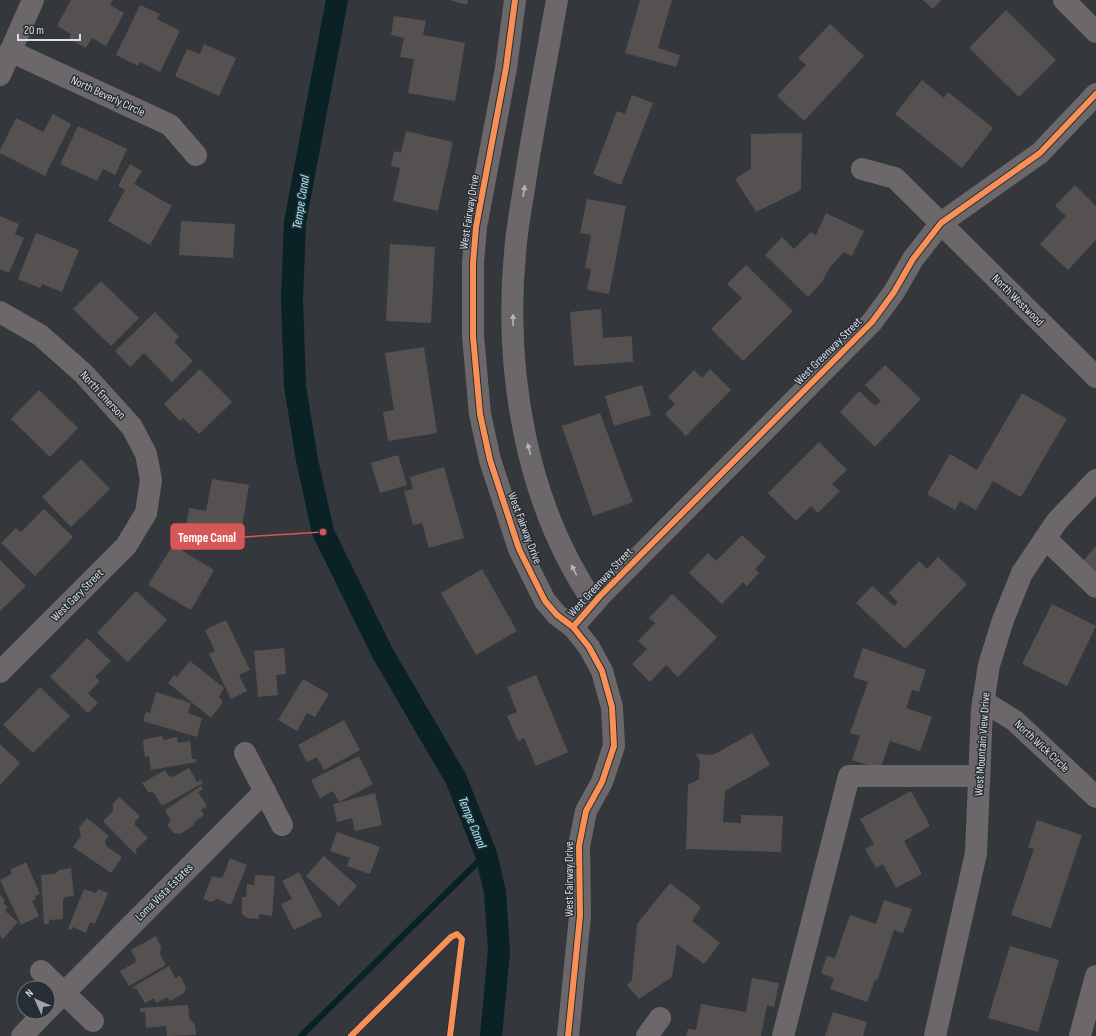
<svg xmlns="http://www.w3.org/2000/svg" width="1096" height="1036" viewBox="0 0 1096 1036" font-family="'Sofia Sans Condensed',sans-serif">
	<rect width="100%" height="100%" fill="#34383c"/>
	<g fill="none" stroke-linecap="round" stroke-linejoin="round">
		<polyline stroke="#0a2125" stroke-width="6" points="301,1036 486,854"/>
		<polyline stroke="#0a2125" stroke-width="22" points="337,0 295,222 292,298 295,386 307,460 323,532 383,654 456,779 486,854 495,892 499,951 491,1036"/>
	</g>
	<g fill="#555150">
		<polygon points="71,0 113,0 110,5 124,13 106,46 92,38 86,48 69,39 71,34 57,26"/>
		<polygon points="449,0 468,0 467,5"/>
		<polygon points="640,0 672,0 658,48 680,55 676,67 625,53"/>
		<polygon points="923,0 941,0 933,9"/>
		<polygon points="140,5 160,14 157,19 180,31 160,72 140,62 138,66 116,55"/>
		<polygon points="1006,10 1056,60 1019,97 969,48"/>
		<polygon points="394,16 426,21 423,35 465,43 455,101 408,93 414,59 400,57 404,38 391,35"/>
		<polygon points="830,24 864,56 804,121 777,96 806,65 798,58"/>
		<polygon points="204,44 236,58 219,96 175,76 187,49 200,54"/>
		<polygon points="922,80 944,98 948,92 993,128 962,168 895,114"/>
		<polygon points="632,95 653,103 621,185 593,174 617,111 625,114"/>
		<polygon points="53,114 71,124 45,176 0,153 0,150 16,118 43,132"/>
		<polygon points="78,126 127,149 115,175 103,169 97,181 60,164"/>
		<polygon points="406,131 453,142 438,211 393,201 400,168 391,166 394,151 401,153"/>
		<polygon points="802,133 801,190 756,212 735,179 751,169 751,134"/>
		<polygon points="130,164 142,171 134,184 172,206 150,245 108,221 125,190 118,186"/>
		<polygon points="1075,185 1096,206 1096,240 1068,270 1040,244 1066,216 1055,206"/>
		<polygon points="587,199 626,206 609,294 587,290 591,269 585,268 591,235 580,233"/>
		<polygon points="826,213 864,231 852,256 844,252 830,267 822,282 808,297 765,255 782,237 794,249 811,232 816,235"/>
		<polygon points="0,216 19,224 15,234 24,238 9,273 0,269"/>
		<polygon points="181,221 235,224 233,258 179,255"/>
		<polygon points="36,233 79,250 62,292 42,284 40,288 18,279"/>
		<polygon points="390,244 435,247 431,323 386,321"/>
		<polygon points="746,265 793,311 743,361 711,329 742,298 727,284"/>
		<polygon points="101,281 139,318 111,346 73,309"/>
		<polygon points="601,309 603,338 632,336 633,362 574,366 570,312"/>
		<polygon points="155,312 179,337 174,342 193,361 172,382 144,353 130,367 115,351"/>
		<polygon points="424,347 437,433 388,441 383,412 394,410 385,353"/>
		<polygon points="885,365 921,399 875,447 840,412 859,391 875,406 881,401 865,385"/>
		<polygon points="200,369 232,402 199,434 183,418 180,421 164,404"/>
		<polygon points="710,369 731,390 686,436 665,414 675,404 668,397 694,370 702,378"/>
		<polygon points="642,385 651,415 614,426 605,396"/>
		<polygon points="39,390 78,428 50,457 11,419"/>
		<polygon points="1022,393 1067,419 1021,497 993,481 976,510 960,501 955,510 927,494 950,454 977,470"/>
		<polygon points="600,413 633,502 593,516 562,426"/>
		<polygon points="819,442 847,470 832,484 840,491 818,513 811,506 796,521 768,493"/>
		<polygon points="398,455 407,485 380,493 371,463"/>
		<polygon points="81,459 110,489 71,527 42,497"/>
		<polygon points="444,467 464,538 429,548 422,523 413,525 404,491 413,489 410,477"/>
		<polygon points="212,479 249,485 241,533 186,525 189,508 206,511"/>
		<polygon points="44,509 73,537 35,576 1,543 16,528 21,532"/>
		<polygon points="742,535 766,557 755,569 759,573 747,586 743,582 722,604 689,573 708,553 716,561"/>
		<polygon points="173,545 214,570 191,610 148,585"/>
		<polygon points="1096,546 1096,576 1081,563"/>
		<polygon points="938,557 967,584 905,649 856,603 872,586 894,606 898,602 889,593 919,561 927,569"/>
		<polygon points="0,560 26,586 0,611"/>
		<polygon points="482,569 517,631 476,655 441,593"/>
		<polygon points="136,591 167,620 128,662 97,633"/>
		<polygon points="672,594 717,637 678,677 666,665 650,682 632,664 647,649 638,641 655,623 649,618"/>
		<polygon points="1052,604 1096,626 1067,686 1022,664"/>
		<polygon points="226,620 250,670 239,675 247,691 231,699 209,654 215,651 205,630"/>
		<polygon points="87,638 111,661 95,677 100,681 88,693 98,703 88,713 50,677"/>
		<polygon points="284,648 286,674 276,675 278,695 258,697 254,651"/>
		<polygon points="863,648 926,670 919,692 912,690 906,708 932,717 920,751 890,741 880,769 852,760 860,736 850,733 868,682 853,677"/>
		<polygon points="190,661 224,688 219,697 223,702 211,718 168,683 174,675 177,677"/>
		<polygon points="536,675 568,752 536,766 524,738 518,741 507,716 517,712 507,687"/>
		<polygon points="303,679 329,694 315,717 307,713 297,731 278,720"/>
		<polygon points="40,687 70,716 33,753 3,725"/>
		<polygon points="156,692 191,703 188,713 202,718 197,737 143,721 146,712 150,713"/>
		<polygon points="344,720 360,750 324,770 317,757 307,762 298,745"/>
		<polygon points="752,733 770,765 725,791 723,822 741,823 741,815 783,816 781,852 686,849 688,785 699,779 700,761 696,754 713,755"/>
		<polygon points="163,736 163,740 177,737 178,743 190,741 192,759 196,759 196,762 151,770 149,756 145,757 143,742 145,739"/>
		<polygon points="0,744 20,763 0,785"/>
		<polygon points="359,756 373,784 339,802 333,791 320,798 311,780"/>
		<polygon points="189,768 197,782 201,780 203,783 162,806 154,793 148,792 142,783 165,770 168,775 173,777"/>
		<polygon points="201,786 203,789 198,792 207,806 201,810 204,815 194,822 195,824 181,834 174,833 167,825 171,821 165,810"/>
		<polygon points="911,791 930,826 904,841 922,874 896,888 883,864 876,868 865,849 874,844 860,819"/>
		<polygon points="375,793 382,825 355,831 352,818 337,822 333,804"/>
		<polygon points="119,797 140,816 135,822 135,825 148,838 135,850 137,853 135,854 103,821 113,811 113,804"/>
		<polygon points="87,818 109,836 105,841 106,846 122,857 111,873 73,847 81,836 79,828"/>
		<polygon points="1037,820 1082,835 1051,928 1011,915 1034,849 1028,847"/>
		<polygon points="337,832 380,847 370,874 347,866 350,858 330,851"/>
		<polygon points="324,856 357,886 339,906 306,876"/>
		<polygon points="230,858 247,865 231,905 217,899 211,902 203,899 212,876 219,878 223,877"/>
		<polygon points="26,862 40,894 35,896 36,899 32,901 39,916 21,925 0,880 12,874 10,870"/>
		<polygon points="71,868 74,896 65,897 63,900 63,919 49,920 49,924 44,924 41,875 55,874 59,870"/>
		<polygon points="299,872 322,916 294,930 281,904 292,899 282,881"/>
		<polygon points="255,875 275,876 272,916 260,914 258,919 247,918 242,914 242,897 246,897 247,884 254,885"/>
		<polygon points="670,883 701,907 692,921 720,943 704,964 677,944 672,977 639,999 627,985 632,980 637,924"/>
		<polygon points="84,889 96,893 98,889 108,893 95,924 90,922 86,933 73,927 71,930 68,929"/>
		<polygon points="0,895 5,900 3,903 8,907 5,911 18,922 3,939 0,936"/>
		<polygon points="884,900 912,909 903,933 894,930 877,981 875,980 867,1002 830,989 834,978 821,973 827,956 835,958 850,915 876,924"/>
		<polygon points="156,936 161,947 160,954 166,965 129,986 120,971 136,962 135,960 136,959 131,950"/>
		<polygon points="1010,946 1059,960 1038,1032 988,1018"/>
		<polygon points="169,966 175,978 180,976 186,987 184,993 170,1001 168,997 156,1003 154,998 145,1003 136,988 134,989 133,987"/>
		<polygon points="752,978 779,983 774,1007 767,1005 761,1036 686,1036 688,1029 696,1030 701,1004 746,1012"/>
		<polygon points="188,1005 189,1018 195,1025 196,1035 167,1036 166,1026 146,1028 145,1012 140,1012 140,1008"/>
		<polygon points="833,1012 867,1022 863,1036 825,1036"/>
	</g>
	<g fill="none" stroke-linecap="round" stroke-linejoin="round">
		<g stroke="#6c686a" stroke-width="22">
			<polyline points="515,0 506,68 476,227 473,263 473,336 480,414 490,460 519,549 545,601 557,615 573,627 589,647 602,671 612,707 614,746 602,782 586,811 579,846 580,916 568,1036"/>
			<path d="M557 0C547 56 536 113 527 169 523 197 517 225 515 253 504 371 526 504 594 603"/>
			<polyline points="1064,0 1096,32"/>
			<polyline points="10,51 170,125 196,155"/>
			<polyline points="0,75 33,0"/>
			<polyline points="862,169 895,178 1096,377"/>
			<polyline points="0,312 40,335 84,374 132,427 146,454 151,480 146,513 126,546 0,672"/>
			<polyline points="1045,538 1096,587"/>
			<polyline points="573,627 600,596 872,322 894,292 913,259 941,223 1040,153 1096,94"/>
			<polyline points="983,701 1015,721 1096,797"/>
			<polyline points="245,753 282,825"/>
			<polyline points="41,971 93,1021"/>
			<polyline points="48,1009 265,791"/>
			<polyline points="22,1036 45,1012"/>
			<polyline points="647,1036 660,1018"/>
			<polyline points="783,1036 849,776 979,776"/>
			<polyline points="935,1036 976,853 982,710 989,665 1003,620 1022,573 1057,521 1096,480"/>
			<polyline points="1080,1036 1096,976"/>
		</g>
		<defs>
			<g id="cycleway">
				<polyline points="515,0 506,68 476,227 473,263 473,336 480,414 490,460 519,549 545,601 557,615 573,627 589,647 602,671 612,707 614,746 602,782 586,811 579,846 580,916 568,1036"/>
				<polyline points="573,627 600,596 872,322 894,292 913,259 941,223 1040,153 1096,94"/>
				<polyline points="351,1036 451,937 457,934 462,939 450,1036"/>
			</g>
		</defs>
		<use href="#cycleway" stroke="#272e35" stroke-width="8"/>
		<use href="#cycleway" stroke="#f78f57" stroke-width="6"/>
	</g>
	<defs><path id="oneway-solid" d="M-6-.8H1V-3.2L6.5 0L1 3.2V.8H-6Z"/></defs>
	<g fill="#b4b5b9">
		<use href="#oneway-solid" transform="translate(524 191) rotate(-81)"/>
		<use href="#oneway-solid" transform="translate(513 320) rotate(-90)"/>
		<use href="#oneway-solid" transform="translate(529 449) rotate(-104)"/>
		<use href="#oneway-solid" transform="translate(574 570) rotate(-117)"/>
	</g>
	<g text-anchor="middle" stroke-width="3" stroke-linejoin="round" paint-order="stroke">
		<g font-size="12" fill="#dbdfe4" stroke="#272e35">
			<text transform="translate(108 96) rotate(25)" y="4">North Beverly Circle</text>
			<text transform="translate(469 212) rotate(-81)" y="4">West Fairway Drive</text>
			<text transform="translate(1018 300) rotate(45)" y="4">North Westwood</text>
			<text transform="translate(828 351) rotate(-45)" y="4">West Greenway Street</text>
			<text transform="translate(103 395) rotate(47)" y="4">North Emerson</text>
			<text transform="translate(525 528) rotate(69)" y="4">West Fairway Drive</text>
			<text transform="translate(600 582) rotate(-47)" y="4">West Greenway Street</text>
			<text transform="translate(77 595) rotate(-45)" y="4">West Gary Street</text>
			<text transform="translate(982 744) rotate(-86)" y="4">West Mountain View Drive</text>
			<text transform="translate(1042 746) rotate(43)" y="4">North Wick Circle</text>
			<text transform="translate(569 879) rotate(-90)" y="4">West Fairway Drive</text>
			<text transform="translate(164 892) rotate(-45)" y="4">Loma Vista Estates</text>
		</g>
		<g font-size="13" font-style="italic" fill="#9cf0fe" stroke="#272e35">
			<text transform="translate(300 202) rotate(-81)" y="5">Tempe Canal</text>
			<text transform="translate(473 822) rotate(68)" y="5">Tempe Canal</text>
		</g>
	</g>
	<path fill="none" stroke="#d75657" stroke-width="1.5" d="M323 532L244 537"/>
	<circle fill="#d75657" stroke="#272e35" stroke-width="1.5" cx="323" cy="532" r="4"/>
	<rect fill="#d75657" stroke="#d75657" stroke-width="1.5" x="171" y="524" width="73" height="25" rx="4"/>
	<g font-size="13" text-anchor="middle" font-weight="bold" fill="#fff">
		<text x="207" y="542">Tempe Canal</text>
	</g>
	<g transform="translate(36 1000) rotate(315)"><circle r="19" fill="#272e35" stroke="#6f757b"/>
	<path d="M0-3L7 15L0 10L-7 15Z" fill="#a1a5a9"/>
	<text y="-6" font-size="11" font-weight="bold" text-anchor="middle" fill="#dbdfe4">N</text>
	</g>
	<path d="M18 34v6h62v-6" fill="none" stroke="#dbdfe4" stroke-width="2"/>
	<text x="24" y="34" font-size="12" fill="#dbdfe4" stroke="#272e35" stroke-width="3" paint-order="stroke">20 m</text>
</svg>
